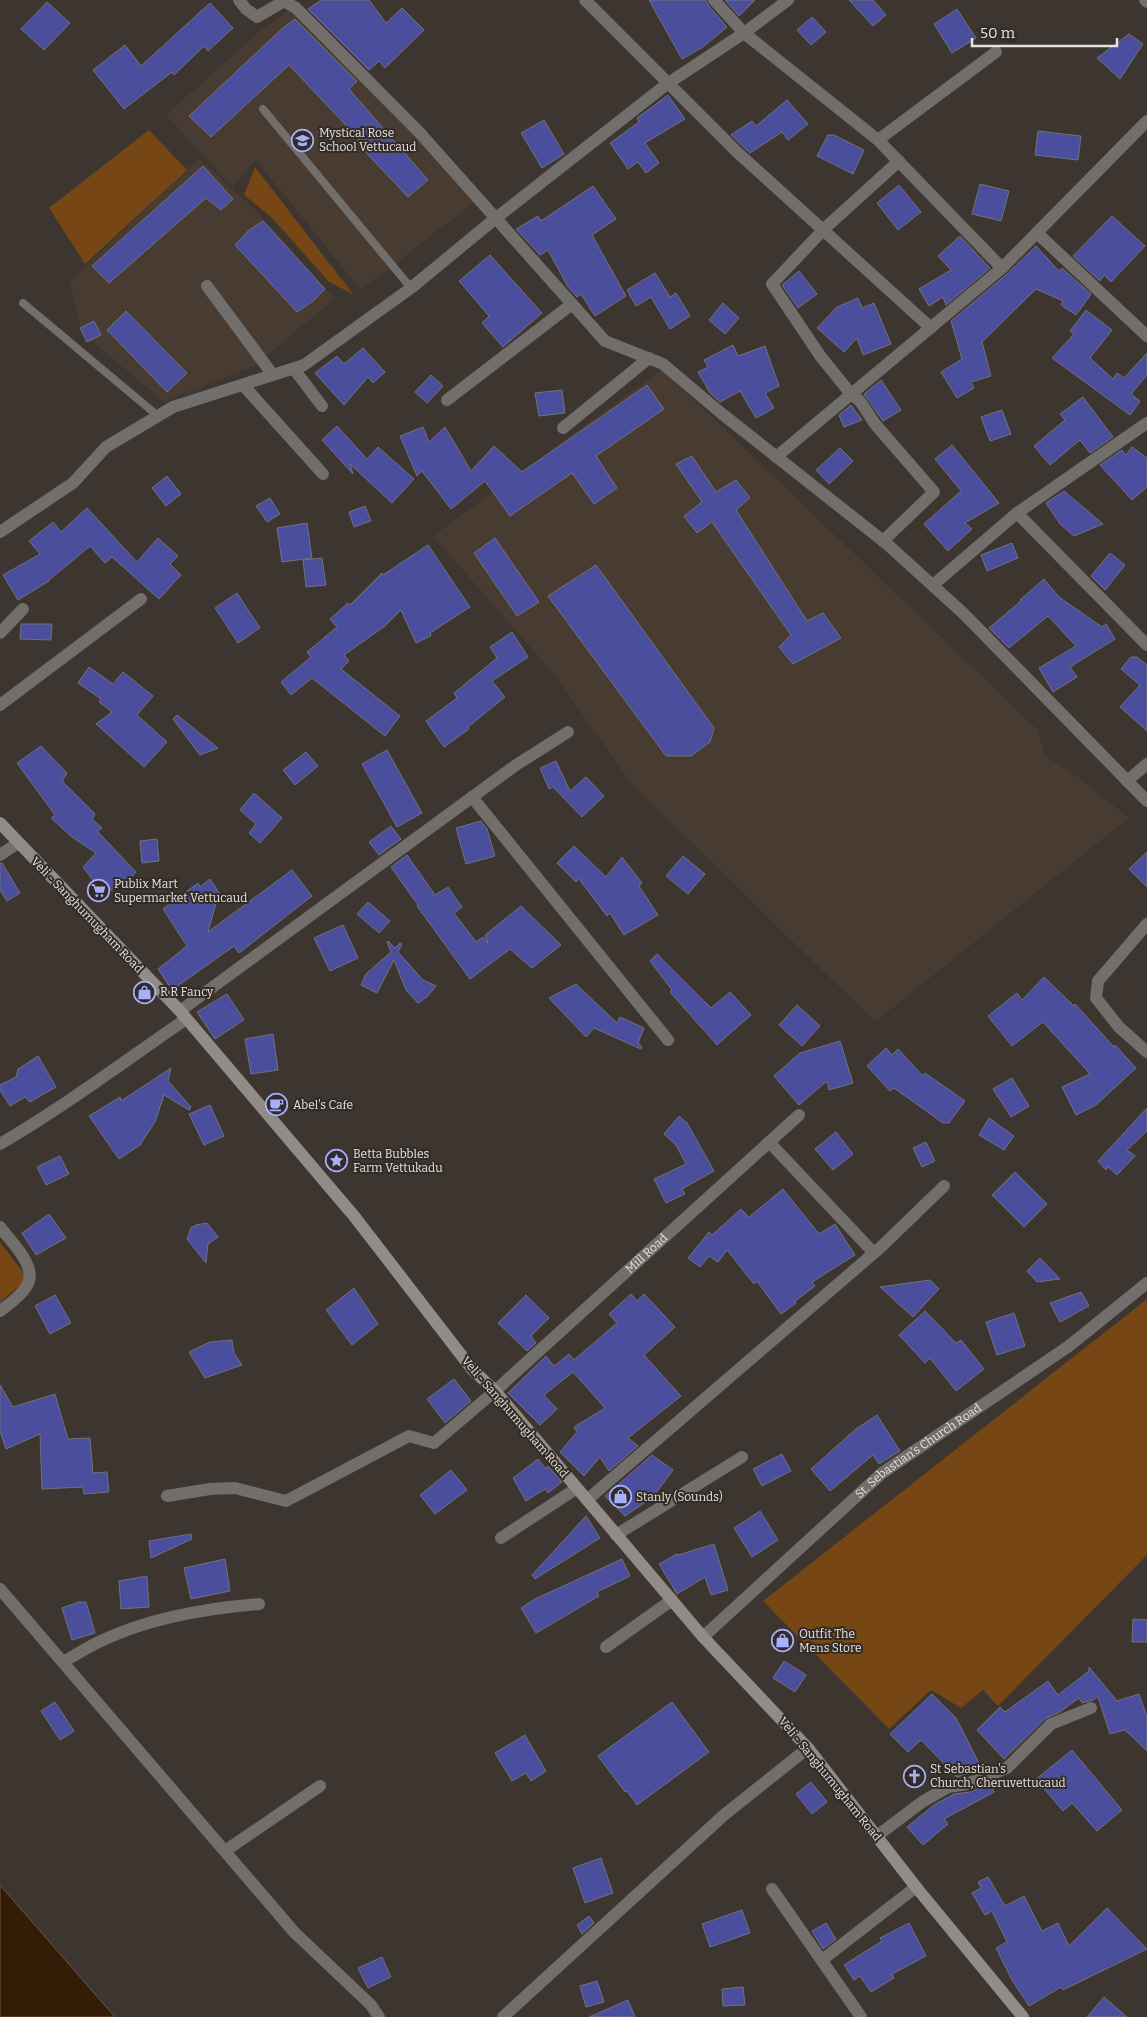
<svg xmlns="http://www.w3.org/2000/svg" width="1147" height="2017" viewBox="0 0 1147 2017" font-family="Bitter,serif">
	<rect width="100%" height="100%" fill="#3c3530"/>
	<g fill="#483c32">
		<polygon points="290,9 344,62 476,201 361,290 256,160 232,187 166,115 258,33"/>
		<polygon points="198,158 259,213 335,299 254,366 164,402 81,332 70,282"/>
		<polygon points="662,369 1038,730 1045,756 1075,775 1129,818 875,1022 630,782 554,674 433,536"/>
	</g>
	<g fill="#764614">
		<polygon points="149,130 187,170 85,264 49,208"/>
		<polygon points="255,167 353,294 329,282 272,218 244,195"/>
		<polygon points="0,1242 28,1279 0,1302"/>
		<polygon points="1147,1299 1147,1555 998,1706 983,1690 961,1708 931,1690 889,1729 763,1601"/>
	</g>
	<polygon fill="#341d07" stroke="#6a5848" points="0,1885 115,2017 0,2017"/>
	<g fill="#4b4e9c" stroke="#71727b">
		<polygon points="321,0 369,0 386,23 402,8 424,30 385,68 379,61 369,70 308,9"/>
		<polygon points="649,0 706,0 708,5 727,27 703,47 682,59"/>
		<polygon points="725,0 755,0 739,16"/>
		<polygon points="849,0 873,0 886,15 873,26"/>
		<polygon points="47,2 70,23 44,50 21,29"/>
		<polygon points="210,3 233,28 208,51 204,46 174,75 172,72 124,109 93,70 125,45 141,66"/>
		<polygon points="957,9 976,38 952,53 934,24"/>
		<polygon points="812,17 826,32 811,45 797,30"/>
		<polygon points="295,19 357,81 349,89 428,180 408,197 356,142 359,139 289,65 211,137 189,116 284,27"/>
		<polygon points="1129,34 1143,44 1120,79 1097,58"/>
		<polygon points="668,95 685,119 645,143 659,163 646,173 638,162 628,169 610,143 639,122 637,118"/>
		<polygon points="787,100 808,124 788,140 782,132 750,153 731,135 752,121 756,126"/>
		<polygon points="544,120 564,154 542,168 521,133"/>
		<polygon points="1038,131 1081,136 1078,160 1035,155"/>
		<polygon points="828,135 834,135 864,150 853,174 817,156"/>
		<polygon points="203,166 233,199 221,210 206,198 109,283 92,266"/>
		<polygon points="980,184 1009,191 1001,221 972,214"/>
		<polygon points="899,185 921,212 898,230 877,203"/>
		<polygon points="593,186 616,219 592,235 626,296 595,316 581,294 577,297 568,287 548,250 540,255 516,229 538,216 541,221"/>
		<polygon points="1112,216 1145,246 1111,282 1104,275 1100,281 1073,256"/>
		<polygon points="263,221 325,289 313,301 297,312 235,245 249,230"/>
		<polygon points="960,236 990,268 946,305 943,297 929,306 919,289 951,270 938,256"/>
		<polygon points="1036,246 1059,271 1062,268 1091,294 1076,315 1061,305 1063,301 1036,289 982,342 991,376 971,382 974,388 957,398 941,372 962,359 951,321 1007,274"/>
		<polygon points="490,255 542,313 503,347 482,323 489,316 459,281"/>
		<polygon points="799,271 817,294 798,308 782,285"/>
		<polygon points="655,273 670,297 676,293 690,316 670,329 651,297 636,306 627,290"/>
		<polygon points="858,298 862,308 874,303 891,344 863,355 857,338 844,352 817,328 837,307"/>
		<polygon points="723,303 739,318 725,334 709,320"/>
		<polygon points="1086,310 1112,330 1090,358 1113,379 1117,373 1124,378 1147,353 1147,375 1131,394 1140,401 1130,415 1052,358 1074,334 1070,331"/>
		<polygon points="126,311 187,373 167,392 107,330"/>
		<polygon points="94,321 101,335 87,342 80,328"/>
		<polygon points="733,345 738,356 765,346 779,386 765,393 774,408 756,418 740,391 720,402 710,393 698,372 708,367 704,360"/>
		<polygon points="363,348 385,372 373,383 368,377 344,405 315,373 337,356 344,364"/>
		<polygon points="431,375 443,386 427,403 415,392"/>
		<polygon points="881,380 901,410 883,421 864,394"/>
		<polygon points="647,385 664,409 596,456 617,488 594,504 572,473 510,516 485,481 451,509 422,471 417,476 400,436 423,427 429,442 445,427 471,471 494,446 522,472"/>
		<polygon points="562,390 565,413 539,416 535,393"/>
		<polygon points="1083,397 1113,437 1090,453 1080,440 1050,465 1034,446 1065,420 1060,414"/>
		<polygon points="851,405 862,420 844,427 839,415"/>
		<polygon points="1002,410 1011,434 990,441 981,417"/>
		<polygon points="337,426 367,459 378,447 414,479 392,503 350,464 353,474 322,440"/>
		<polygon points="952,445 999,503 965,523 972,529 948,551 924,524 961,491 935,459"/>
		<polygon points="1132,447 1147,458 1147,487 1132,500 1100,465 1122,450 1126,455"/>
		<polygon points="840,448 853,461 829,484 816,470"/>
		<polygon points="692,456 716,492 736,480 750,498 736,510 807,621 823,613 841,638 793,664 779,647 791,635 712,522 697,533 684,516 702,502 676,464"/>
		<polygon points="167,476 181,494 166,506 152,488"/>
		<polygon points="1064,491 1103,524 1074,536 1060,524 1046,503"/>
		<polygon points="270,498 280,514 267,522 256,506"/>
		<polygon points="365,506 371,521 354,527 349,512"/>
		<polygon points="87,508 137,562 158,538 178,556 170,564 181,575 159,599 112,557 105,563 90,546 49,580 49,581 18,600 3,575 40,554 29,541 53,522 61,532"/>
		<polygon points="307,523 312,558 282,562 277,528"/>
		<polygon points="495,538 539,602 517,616 474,553"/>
		<polygon points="1012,543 1018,558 987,571 981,555"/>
		<polygon points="428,545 470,607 430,633 431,636 416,643 401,610 385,626 344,655 349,661 341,669 400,716 385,736 312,678 291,695 281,682 311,657 307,652 337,627 330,619 348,603 350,605 382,573 383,575"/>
		<polygon points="1110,553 1125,565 1105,590 1091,576"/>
		<polygon points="322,558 326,585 306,587 303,560"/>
		<polygon points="596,565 714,728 710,742 691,756 666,756 548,596"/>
		<polygon points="1044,579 1059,597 1102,627 1106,624 1115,639 1070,667 1077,677 1053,692 1039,668 1076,646 1048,616 1009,648 989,628 1021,601 1020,600"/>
		<polygon points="237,593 260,628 238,643 215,608"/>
		<polygon points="21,624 52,624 51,640 20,639"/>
		<polygon points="512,632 528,657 492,681 505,697 468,727 469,729 444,747 426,721 457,698 454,693 497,658 490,647"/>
		<polygon points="1131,657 1137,657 1147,665 1147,731 1120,707 1140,685 1121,669"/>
		<polygon points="89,667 113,684 123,672 153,696 137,715 167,742 144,767 96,724 112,712 99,702 101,699 78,683"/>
		<polygon points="177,715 218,748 200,755 173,719"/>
		<polygon points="41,746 67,773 62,781 95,814 92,819 102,828 97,831 136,872 131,877 130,876 104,895 83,867 96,853 72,837 51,818 55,815 17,763"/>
		<polygon points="387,750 422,813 397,827 362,764"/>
		<polygon points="306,752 318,766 295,785 283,770"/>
		<polygon points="556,761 570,791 586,777 604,796 582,817 553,787 549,789 540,768"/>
		<polygon points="254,793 282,818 260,843 249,833 256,824 240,810"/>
		<polygon points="481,821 487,829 495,856 466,864 456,828"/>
		<polygon points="391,826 401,839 379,855 369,842"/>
		<polygon points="157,839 159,861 142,863 140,841"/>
		<polygon points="574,846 606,877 622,857 642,883 639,886 658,915 624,935 610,913 607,916 579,879 576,882 557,863"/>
		<polygon points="1147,852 1147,887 1129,869"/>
		<polygon points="407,855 435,895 448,887 462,907 454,913 476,942 483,937 488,943 485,935 521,906 561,945 532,968 510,949 470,979 417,906 418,905 391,867"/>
		<polygon points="683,856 705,874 688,894 666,876"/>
		<polygon points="0,863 2,863 20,893 7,901 0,890"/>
		<polygon points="292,870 312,896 239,953 234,946 172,990 158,969 187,946 163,909 198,883 200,887 210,879 219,893 208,932"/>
		<polygon points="368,902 390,921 379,933 357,914"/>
		<polygon points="343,925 358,958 330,971 314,938"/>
		<polygon points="388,941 395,948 400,943 402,944 398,952 423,980 436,986 427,997 418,1003 406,990 394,960 377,993 361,985 366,974 391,952 387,942"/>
		<polygon points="657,954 711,1008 730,992 751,1015 717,1045 670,992 672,990 650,961"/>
		<polygon points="1044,977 1074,1006 1075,1004 1114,1047 1115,1045 1136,1068 1096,1105 1076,1115 1062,1087 1090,1074 1043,1022 1012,1046 988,1016 1017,993 1022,1000"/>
		<polygon points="576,984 617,1023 620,1017 644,1028 638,1043 642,1047 641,1049 594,1028 586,1037 549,998"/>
		<polygon points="227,994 244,1020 215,1039 197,1012"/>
		<polygon points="797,1005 820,1026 802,1046 779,1025"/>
		<polygon points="273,1034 278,1070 251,1074 245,1039"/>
		<polygon points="840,1041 853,1083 829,1090 827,1081 799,1105 774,1076 800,1053"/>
		<polygon points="886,1048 892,1055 898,1049 923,1076 925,1073 965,1101 949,1123 943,1123 894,1088 890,1091 867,1066"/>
		<polygon points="38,1056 56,1087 30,1102 25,1097 10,1106 0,1090 0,1085 16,1077 18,1069"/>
		<polygon points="171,1068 168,1081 191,1107 189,1110 164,1095 155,1122 140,1145 119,1159 89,1116 120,1097 121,1101"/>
		<polygon points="1012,1078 1029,1106 1011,1117 993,1089"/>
		<polygon points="210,1105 224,1136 204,1145 189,1114"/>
		<polygon points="1147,1108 1147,1131 1127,1150 1135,1156 1117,1175 1108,1167 1106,1170 1098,1161"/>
		<polygon points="679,1116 687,1123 714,1171 682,1189 685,1194 666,1203 654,1179 686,1164 676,1145 664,1134"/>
		<polygon points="989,1118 1014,1136 1004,1150 979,1135"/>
		<polygon points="836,1132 853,1154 833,1170 815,1149"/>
		<polygon points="926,1142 935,1161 922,1167 913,1148"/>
		<polygon points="60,1156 69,1174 46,1185 37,1167"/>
		<polygon points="1015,1172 1047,1204 1024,1227 992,1195"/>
		<polygon points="783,1189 819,1234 835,1224 855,1255 812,1282 815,1286 795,1301 796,1303 781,1314 757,1281 754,1284 727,1250 718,1262 709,1256 700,1267 688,1258 709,1232 712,1235 741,1209 749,1217"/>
		<polygon points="49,1214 66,1238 36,1255 22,1233"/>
		<polygon points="207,1223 218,1237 208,1244 206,1263 187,1239 191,1228 196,1225"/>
		<polygon points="1040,1258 1060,1279 1037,1282 1027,1271"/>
		<polygon points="930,1280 939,1289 913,1317 880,1287"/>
		<polygon points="354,1288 378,1324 352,1345 326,1310"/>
		<polygon points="1081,1292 1089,1306 1060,1322 1050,1303"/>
		<polygon points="631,1294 637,1301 644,1294 675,1327 644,1355 681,1396 628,1438 638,1446 609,1471 600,1457 584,1476 560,1452 577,1432 574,1427 605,1408 573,1372 544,1395 557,1409 540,1425 508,1393 546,1356 554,1366 569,1354 574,1360 617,1323 609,1314"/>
		<polygon points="55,1295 71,1323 50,1334 35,1306"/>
		<polygon points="526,1295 549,1318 531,1336 536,1343 527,1351 498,1323"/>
		<polygon points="925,1311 956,1343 961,1340 984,1369 956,1391 930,1358 925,1363 899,1335"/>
		<polygon points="1014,1313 1025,1346 997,1355 986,1322"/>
		<polygon points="232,1340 234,1353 242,1365 205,1378 189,1352 210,1342"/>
		<polygon points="454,1379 471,1401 445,1423 427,1399"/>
		<polygon points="0,1385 13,1407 55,1394 68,1439 90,1438 93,1473 107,1472 109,1492 84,1494 83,1487 42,1489 40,1434 6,1449 0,1431"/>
		<polygon points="877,1415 900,1451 879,1464 873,1455 830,1491 811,1469 856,1429"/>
		<polygon points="782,1454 791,1471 762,1486 753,1469"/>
		<polygon points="652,1455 673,1470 653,1497 625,1516 605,1496"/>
		<polygon points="538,1459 546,1469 548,1466 562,1482 548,1493 545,1489 526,1501 513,1478"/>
		<polygon points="451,1470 467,1490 435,1514 420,1495"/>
		<polygon points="760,1511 778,1540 752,1557 734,1528"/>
		<polygon points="586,1516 600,1538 535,1579 532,1575"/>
		<polygon points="191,1534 192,1539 151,1558 149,1541"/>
		<polygon points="714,1544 728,1590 711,1595 705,1577 677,1594 659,1564 677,1554 678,1555"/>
		<polygon points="225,1559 230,1591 191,1599 184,1568"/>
		<polygon points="622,1559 630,1576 597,1592 599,1596 536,1633 521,1608 535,1599"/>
		<polygon points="147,1576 149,1607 121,1609 119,1581"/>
		<polygon points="79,1602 86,1602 95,1633 72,1640 62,1608"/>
		<polygon points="1133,1619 1147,1620 1147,1642 1132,1642"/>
		<polygon points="784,1661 806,1675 795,1692 773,1678"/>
		<polygon points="1089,1667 1117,1701 1139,1694 1147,1717 1147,1751 1125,1730 1110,1734 1098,1697 1093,1700 1082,1703 1079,1698 1060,1712 1046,1718 1004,1759 977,1730 1000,1707 1005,1712 1048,1681 1058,1695 1089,1671"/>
		<polygon points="932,1694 956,1718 982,1769 957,1777 921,1740 908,1752 890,1734"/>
		<polygon points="55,1702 74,1731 60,1740 41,1711"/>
		<polygon points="672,1702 709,1752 637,1805 627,1791 625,1792 598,1756"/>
		<polygon points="525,1735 546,1771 531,1781 526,1773 512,1781 495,1753"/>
		<polygon points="1072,1750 1122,1810 1097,1831 1072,1803 1063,1811 1036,1779"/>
		<polygon points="811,1782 827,1802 812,1814 796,1794"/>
		<polygon points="990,1784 994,1792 944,1819 948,1824 923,1845 907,1827 934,1805 954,1794 970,1792"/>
		<polygon points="601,1858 613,1893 585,1903 573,1868"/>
		<polygon points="988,1877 1005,1906 1024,1896 1042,1931 1058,1923 1069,1946 1107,1908 1147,1949 1063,1990 1061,1987 1029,2006 1012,1980 996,1948 1007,1942 992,1911 985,1915 972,1893 981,1888 978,1882"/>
		<polygon points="742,1910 750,1933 710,1947 702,1924"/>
		<polygon points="589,1916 594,1923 582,1934 577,1925"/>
		<polygon points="826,1923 836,1939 823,1949 812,1931"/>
		<polygon points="909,1923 926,1956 892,1974 894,1978 871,1992 860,1976 854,1980 844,1965 882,1941 880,1938"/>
		<polygon points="382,1957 391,1977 368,1988 358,1968"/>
		<polygon points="597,1981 604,2002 586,2007 580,1986"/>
		<polygon points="743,1987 745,2005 723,2006 722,1989"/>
		<polygon points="1104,1997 1127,2017 1087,2017"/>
		<polygon points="628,2000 635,2017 589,2017"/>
	</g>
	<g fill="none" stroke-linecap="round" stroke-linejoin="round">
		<g stroke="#716e6b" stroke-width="8">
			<polyline points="263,109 411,288"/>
			<polyline points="23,303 158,416"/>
		</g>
		<g stroke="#716e6b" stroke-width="12">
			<polyline points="239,0 246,9 257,17 284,1 296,8 419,132 605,341 663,364 721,413 887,544 963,613 1147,801"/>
			<polyline points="585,0 737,152 931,328"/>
			<polyline points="714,0 744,33 878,140 1002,268 1147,121"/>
			<polyline points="1145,0 1147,2"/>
			<polyline points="878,140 996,52"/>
			<polyline points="1037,233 1147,336"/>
			<polyline points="207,286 273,375"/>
			<polyline points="294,369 322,406"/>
			<polyline points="243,385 323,474"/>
			<polyline points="447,400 572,304"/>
			<polyline points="563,428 649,358"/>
			<polyline points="776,457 1002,268"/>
			<polyline points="1017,513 1147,645"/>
			<polyline points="0,532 73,483 106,447 173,407 304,365 411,288 496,218 667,84 744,33 788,0"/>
			<polyline points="883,541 934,492 875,424 860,401 851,394 821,357 772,284 824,229 899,161"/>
			<polyline points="933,585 1017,513 1147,423"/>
			<polyline points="0,633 23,609"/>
			<polyline points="0,705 141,599"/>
			<polyline points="1127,781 1147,764"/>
			<polyline points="472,797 668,1040"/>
			<polyline points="0,855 18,843"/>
			<polyline points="1147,924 1098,981 1096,998 1119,1027 1147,1052"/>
			<polyline points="180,1011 516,765 568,732"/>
			<polyline points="769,1142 874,1253"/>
			<path d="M0 1144C65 1106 125 1061 186 1019"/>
			<path d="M0 1227C11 1242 40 1268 26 1287 20 1297 9 1304 0 1311"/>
			<path id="s1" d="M167 1496 210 1489 235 1488 286 1501 409 1436 434 1443 495 1391 799 1115"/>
			<polyline points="587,1500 881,1247 944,1186"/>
			<polyline points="616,1535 742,1457"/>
			<polyline points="501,1538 577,1488"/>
			<polyline points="0,1589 294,1932 371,2005 379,2017"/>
			<polyline points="606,1647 672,1600"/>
			<path d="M63 1662C76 1655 89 1646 103 1640 150 1618 209 1608 259 1604"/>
			<polyline points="877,1836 922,1802 948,1787 967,1784 1007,1768 1051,1724 1091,1708"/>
			<polyline points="225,1851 320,1786"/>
			<polyline points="772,1889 861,2017"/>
			<polyline points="822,1960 916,1887"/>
			<polyline points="503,2017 724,1815 808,1748"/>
		</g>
		<path stroke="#716e6b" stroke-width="12" id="s2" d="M703 1637 882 1473 1069 1346 1147 1283"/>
		<polyline stroke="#928c88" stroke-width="12" points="0,823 180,1011 354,1216 472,1369 495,1391 703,1637 808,1748 916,1887 1023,2017"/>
	</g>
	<defs>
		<symbol id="school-ring" viewBox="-11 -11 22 22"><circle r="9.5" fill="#322b26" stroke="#a8b0fc" stroke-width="1.5"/><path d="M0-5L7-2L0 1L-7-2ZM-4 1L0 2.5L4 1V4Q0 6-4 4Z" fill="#a8b0fc"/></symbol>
		<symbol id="supermarket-ring" viewBox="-11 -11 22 22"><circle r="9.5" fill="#322b26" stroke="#a8b0fc" stroke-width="1.5"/><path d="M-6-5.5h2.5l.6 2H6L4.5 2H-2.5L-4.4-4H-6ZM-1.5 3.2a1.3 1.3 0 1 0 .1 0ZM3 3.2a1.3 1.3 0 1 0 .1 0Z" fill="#a8b0fc"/></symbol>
		<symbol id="shop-ring" viewBox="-11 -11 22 22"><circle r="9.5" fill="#322b26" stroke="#a8b0fc" stroke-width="1.5"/><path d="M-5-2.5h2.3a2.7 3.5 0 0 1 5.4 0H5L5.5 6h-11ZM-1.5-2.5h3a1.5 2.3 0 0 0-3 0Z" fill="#a8b0fc"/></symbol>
		<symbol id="cafe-ring" viewBox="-11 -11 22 22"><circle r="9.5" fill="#322b26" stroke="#a8b0fc" stroke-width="1.5"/><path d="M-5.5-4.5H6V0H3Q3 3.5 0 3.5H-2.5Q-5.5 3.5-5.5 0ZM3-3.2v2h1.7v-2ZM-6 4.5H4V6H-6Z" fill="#a8b0fc"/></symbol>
		<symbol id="sight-ring" viewBox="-11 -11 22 22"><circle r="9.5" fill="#322b26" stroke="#a8b0fc" stroke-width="1.5"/><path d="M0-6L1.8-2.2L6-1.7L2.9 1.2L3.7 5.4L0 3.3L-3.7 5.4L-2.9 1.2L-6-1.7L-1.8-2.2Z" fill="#a8b0fc"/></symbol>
		<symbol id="church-ring" viewBox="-11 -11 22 22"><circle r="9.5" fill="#322b26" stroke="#a8b0fc" stroke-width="1.5"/><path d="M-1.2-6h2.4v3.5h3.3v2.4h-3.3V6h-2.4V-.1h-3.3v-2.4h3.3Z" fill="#a8b0fc"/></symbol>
	</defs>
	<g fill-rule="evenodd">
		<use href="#school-ring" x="290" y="128" width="25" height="25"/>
		<use href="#supermarket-ring" x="86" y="878" width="25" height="25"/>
		<use href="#shop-ring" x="132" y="980" width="25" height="25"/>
		<use href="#cafe-ring" x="264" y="1092" width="25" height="25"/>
		<use href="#sight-ring" x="324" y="1148" width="25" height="25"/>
		<use href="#shop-ring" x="608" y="1484" width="25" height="25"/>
		<use href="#shop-ring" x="770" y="1628" width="25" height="25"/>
		<use href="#church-ring" x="902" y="1764" width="25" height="25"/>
	</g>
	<g text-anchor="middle" stroke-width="4" stroke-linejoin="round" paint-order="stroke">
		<g font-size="12" fill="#e7e2de" stroke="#322b26" text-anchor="start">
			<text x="319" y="137">Mystical Rose<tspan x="319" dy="14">School Vettucaud</tspan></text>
			<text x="114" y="888">Publix Mart<tspan x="114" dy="14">Supermarket Vettucaud</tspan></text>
			<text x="160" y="996">R R Fancy</text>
			<text x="293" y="1109">Abel's Cafe</text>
			<text x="353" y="1158">Betta Bubbles<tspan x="353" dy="14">Farm Vettukadu</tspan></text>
			<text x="636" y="1501">Stanly (Sounds)</text>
			<text x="799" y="1638">Outfit The<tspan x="799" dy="14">Mens Store</tspan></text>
			<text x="930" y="1773">St Sebastian's<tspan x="930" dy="14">Church, Cheruvettucaud</tspan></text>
		</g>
		<g font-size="12" fill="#e7e2de" stroke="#322b26">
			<text transform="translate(87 915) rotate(46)" y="4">Veli - Sanghumugham Road</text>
			<text dy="4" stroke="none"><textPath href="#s1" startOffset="571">Mill Road</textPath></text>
			<text transform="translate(515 1417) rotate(49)" y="4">Veli - Sanghumugham Road</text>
			<text dy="4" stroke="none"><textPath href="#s2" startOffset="285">St. Sebastian's Church Road</textPath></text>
			<text transform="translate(830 1779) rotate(51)" y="4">Veli - Sanghumugham Road</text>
		</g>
	</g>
	<path d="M972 38v8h145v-8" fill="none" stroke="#e7e2de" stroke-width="2.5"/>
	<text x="980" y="38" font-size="15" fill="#e7e2de" stroke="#322b26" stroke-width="4" paint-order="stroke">50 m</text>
</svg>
